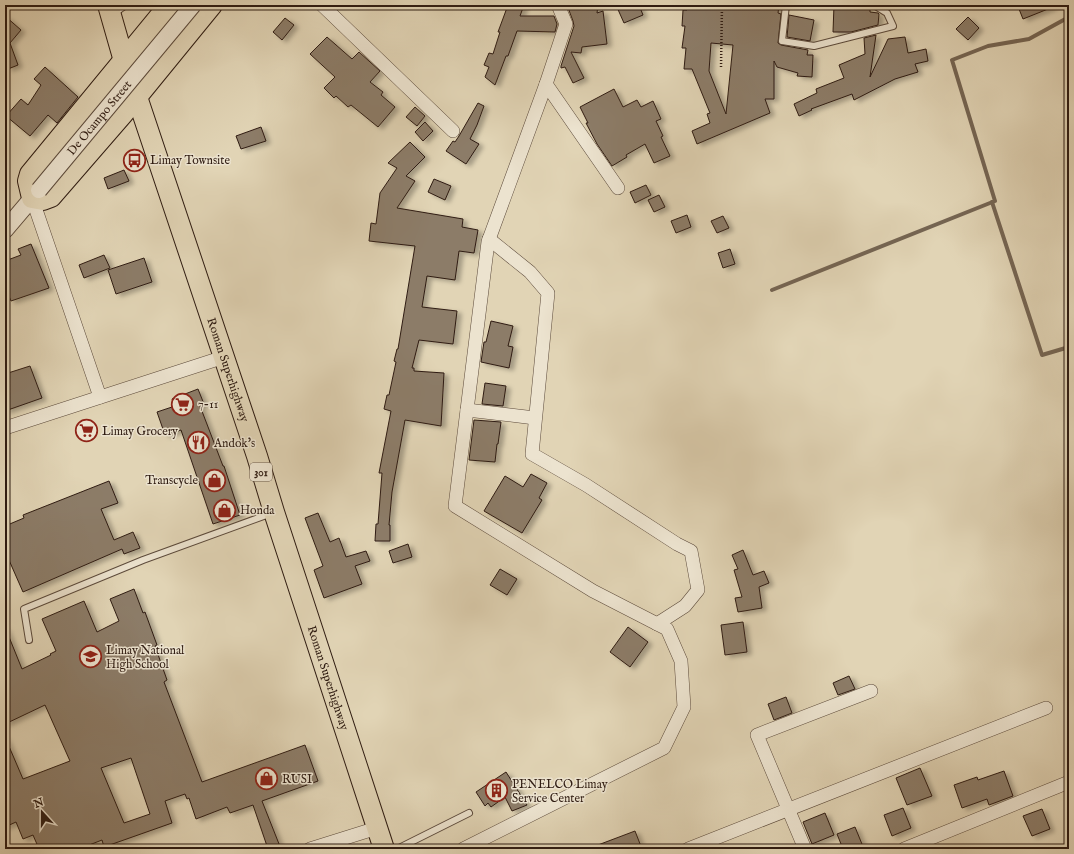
<svg xmlns="http://www.w3.org/2000/svg" width="1074" height="854" viewBox="0 0 1074 854" font-family="'IM FELL English',serif">
	<defs>
		<filter id="shadow"><feDropShadow dx="4.5" dy="2.5" stdDeviation="2" flood-color="#0004"/></filter>
	</defs>
	<rect width="100%" height="100%" fill="#e1d4b5"/>
	<filter id="stains"><feTurbulence type="fractalNoise" baseFrequency=".005" numOctaves="4"/><feColorMatrix values="0 0 0 0 .2 0 0 0 0 .09 0 0 0 0 .02 0 0 0 .5 -.17"/></filter>
	<radialGradient id="worn" r=".72"><stop offset=".6" stop-color="#630" stop-opacity="0"/><stop offset="1" stop-color="#630" stop-opacity=".3"/></radialGradient>
	<g fill="none" stroke-linecap="round" stroke-linejoin="round">
		<g stroke="#756553" stroke-width="4">
			<polyline points="992,202 1042,355 1069,347"/>
			<polyline points="772,290 995,201 952,60 988,46 1029,39 1069,17"/>
		</g>
	</g>
	<g fill="#8c7c67" stroke="#2f1c12" fill-rule="evenodd" filter="url(#shadow)">
		<polygon points="508,5 524,5 520,16 554,16 557,24 555,32 517,31 508,56 506,56 495,85 485,77 489,67 484,65 489,53 493,54 500,32 498,32"/>
		<polygon points="567,5 598,5 597,13 603,11 607,44 582,47 581,53 571,52 584,78 573,83 565,67 561,68 561,66 574,26 573,21"/>
		<polygon points="616,5 639,5 643,15 624,23"/>
		<path d="M687 5H779L778 13 781 14 778 43 781 45 808 50 807 55H813L812 77 797 76 798 73 777 67 774 61V99H765L770 113 697 144 692 131 710 123 707 114 710 113 692 69H684L686 48H682L685 26H682L683 10H687ZM711 43 733 45 726 114 709 71Z"/>
		<polygon points="834,5 860,6 860,9 870,9 870,12 878,13 879,14 878,25 851,32 833,32"/>
		<polygon points="1032,5 1053,5 1053,7 1023,19 1019,9"/>
		<polygon points="789,15 814,20 810,41 787,37"/>
		<polygon points="5,16 21,30 10,43 18,65 8,69 5,61"/>
		<polygon points="968,17 979,28 968,40 956,29"/>
		<polygon points="285,18 294,25 282,40 273,32"/>
		<polygon points="876,35 870,77 888,39 905,37 908,53 926,49 928,61 915,64 918,72 895,79 854,100 852,94 811,109 812,110 799,116 794,104 817,93 816,89 844,78 839,65 865,54 864,38"/>
		<polygon points="327,37 352,59 359,52 380,71 370,82 383,92 381,95 395,107 378,127 351,105 348,107 336,96 334,98 324,88 335,77 310,54"/>
		<polygon points="45,67 78,97 57,123 48,115 30,136 6,116 21,99 28,105 41,85 34,79"/>
		<polygon points="614,89 623,107 637,100 641,107 653,101 661,119 656,121 663,136 661,137 670,156 654,163 645,144 626,155 627,157 612,166 597,144 586,123 588,123 580,107"/>
		<polygon points="478,103 484,106 477,125 470,139 479,144 466,164 446,151 453,141 455,142 459,136"/>
		<polygon points="415,107 425,116 417,126 406,117"/>
		<polygon points="425,122 433,131 423,141 415,132"/>
		<polygon points="261,127 266,141 241,149 236,136"/>
		<polygon points="410,142 425,157 406,176 415,181 397,208 463,219 462,227 478,230 474,253 459,251 455,280 427,276 422,307 457,311 453,344 419,340 412,368 414,368 414,371 444,373 441,426 405,420 392,492 389,525 390,525 390,541 375,541 376,524 378,524 382,473 379,473 391,411 384,409 387,395 389,395 396,362 394,361 397,349 398,349 415,246 369,241 371,223 376,224 380,193 397,168 388,163"/>
		<polygon points="124,170 129,181 108,189 104,178"/>
		<polygon points="434,179 451,186 445,200 428,192"/>
		<polygon points="646,185 651,195 635,203 630,192"/>
		<polygon points="659,195 665,207 654,212 648,200"/>
		<polygon points="687,215 691,227 676,233 671,221"/>
		<polygon points="723,216 729,228 717,233 711,221"/>
		<polygon points="31,244 49,288 11,301 6,289 9,288 5,278 5,261 21,255 18,249"/>
		<polygon points="730,249 735,264 723,268 718,253"/>
		<polygon points="104,255 110,268 84,278 79,265"/>
		<polygon points="144,258 152,282 116,294 108,270"/>
		<polygon points="491,321 513,326 508,346 513,347 509,368 481,362 484,342 486,342"/>
		<polygon points="30,366 42,398 5,411 5,374"/>
		<polygon points="485,383 506,386 503,406 482,404"/>
		<polygon points="198,389 204,404 200,406 223,466 224,466 240,515 213,524 181,430 165,435 157,412 175,406 172,399"/>
		<polygon points="474,420 501,422 498,444 497,444 495,462 469,460"/>
		<polygon points="531,474 547,483 539,498 542,500 522,533 484,511 505,476 523,487"/>
		<polygon points="109,481 118,503 101,509 114,540 133,532 140,548 124,554 122,549 23,592 5,551 5,526 24,518 23,515"/>
		<polygon points="318,513 330,542 339,538 346,557 366,551 370,561 355,566 362,584 324,598 314,570 323,566 305,518"/>
		<polygon points="408,544 412,557 393,563 389,551"/>
		<polygon points="743,550 753,575 764,571 769,583 759,587 762,608 738,612 735,598 742,597 734,570 738,569 732,555"/>
		<polygon points="500,569 517,579 507,595 490,585"/>
		<path d="M134 589 143 613 145 612 157 645 155 646 167 680 164 682 202 782 305 745 318 781 262 801 281 849H268L253 805 230 813 227 807 196 819 189 798 187 799 185 794 165 801 172 823 104 847 102 840 79 849H39L33 835 23 839 16 822 5 827V737L23 779 70 761 45 705 5 724V627L22 669 51 655 50 654 56 651 42 619 84 601 97 632 119 621 110 599ZM131 758 150 814 124 823 101 768Z"/>
		<polygon points="743,622 747,652 725,655 721,625"/>
		<polygon points="628,627 648,642 630,667 610,652"/>
		<polygon points="849,676 855,689 838,695 833,683"/>
		<polygon points="786,697 792,713 774,720 768,704"/>
		<polygon points="920,768 932,796 907,805 896,778"/>
		<polygon points="1004,771 1013,796 989,805 987,799 962,808 954,785 977,777 978,780"/>
		<polygon points="506,772 527,805 512,811 505,797 491,807 488,803 485,806 476,792"/>
		<polygon points="903,808 911,828 892,836 884,815"/>
		<polygon points="1042,809 1050,829 1032,836 1023,816"/>
		<polygon points="825,813 834,835 812,844 803,822"/>
		<polygon points="855,827 864,849 843,849 837,834"/>
		<polygon points="635,831 642,849 590,849 590,848"/>
	</g>
	<g fill="none" stroke-linecap="round" stroke-linejoin="round">
		<defs>
			<g id="service">
				<polyline points="786,5 782,41 814,46 893,26 887,13 874,5"/>
				<polyline points="113,14 126,5"/>
				<polyline points="29,640 24,609 143,560 272,513"/>
				<polyline points="397,849 469,813"/>
			</g>
			<g id="minor">
				<polyline points="322,5 453,131"/>
				<polyline points="558,5 566,24 546,84 618,188"/>
				<polyline points="32,198 100,397"/>
				<polyline points="489,239 530,272 548,293 532,454 586,485 677,544 691,551 698,590 685,606 657,624"/>
				<polyline points="467,410 535,418"/>
				<polyline points="5,428 224,357"/>
				<polyline points="310,849 377,828"/>
				<polyline points="463,849 664,748 684,707 681,661 667,629 593,591 455,506 488,242 546,84"/>
				<polyline points="688,849 1046,708"/>
				<polyline points="805,849 757,735 871,691"/>
				<polyline points="904,849 1069,782"/>
			</g>
			<polyline id="tertiary" points="5,230 39,190"/>
			<g id="primary">
				<path id="s1" d="M108 5 124 61 137 97 257 456 274 512 384 849"/>
				<polyline points="169,5 30,174 28,181 32,198 43,200 51,197 123,114 212,5"/>
			</g>
		</defs>
		<use href="#service" stroke="#5c4a3b" stroke-width="8"/>
		<use href="#minor" stroke="#5c4a3b" stroke-width="14"/>
		<use href="#tertiary" stroke="#5c4a3b" stroke-width="18"/>
		<use href="#primary" stroke="#2f1c12" stroke-width="22"/>
		<polyline stroke="#2f1c12" stroke-width="2.5" stroke-dasharray="1 2" stroke-linecap="butt" points="721,67 722,5"/>
		<use href="#service" stroke="#ece3cf" stroke-width="6"/>
		<use href="#minor" stroke="#ece3cf" stroke-width="13"/>
		<use href="#tertiary" stroke="#ece3cf" stroke-width="16"/>
		<use href="#primary" stroke="#e1d4b5" stroke-width="20"/>
		<defs>
			<g id="tertiary-bridge">
				<path id="s2" d="M39 190 193 5"/>
			</g>
		</defs>
		<use href="#tertiary-bridge" stroke="#5c4a3b" stroke-width="18" stroke-linecap="butt"/>
		<use href="#tertiary-bridge" stroke="#ece3cf" stroke-width="16"/>
	</g>
	<defs>
		<symbol id="bus-ring" viewBox="-11 -11 22 22"><circle r="9.5" fill="#ece3cf" stroke="#8f2418" stroke-width="1.5"/><path d="M-5-6H5V4H4V6H2V4H-2V6H-4V4H-5ZM-3.5-4V0h7V-4ZM-3.5 1.2v1.5H-2V1.2ZM2 1.2v1.5H3.5V1.2Z" fill="#8f2418"/></symbol>
		<symbol id="supermarket-ring" viewBox="-11 -11 22 22"><circle r="9.5" fill="#ece3cf" stroke="#8f2418" stroke-width="1.5"/><path d="M-6-5.5h2.5l.6 2H6L4.5 2H-2.5L-4.4-4H-6ZM-1.5 3.2a1.3 1.3 0 1 0 .1 0ZM3 3.2a1.3 1.3 0 1 0 .1 0Z" fill="#8f2418"/></symbol>
		<symbol id="restaurant-ring" viewBox="-11 -11 22 22"><circle r="9.5" fill="#ece3cf" stroke="#8f2418" stroke-width="1.5"/><path d="M-5-6h1v4h1v-4h1v4h1v-4h1v5L-1.5 .5V6h-2V.5L-5-1ZM5-6V6H3V1.5H1.5Q1.5-4 5-6Z" fill="#8f2418"/></symbol>
		<symbol id="shop-ring" viewBox="-11 -11 22 22"><circle r="9.5" fill="#ece3cf" stroke="#8f2418" stroke-width="1.5"/><path d="M-5-2.5h2.3a2.7 3.5 0 0 1 5.4 0H5L5.5 6h-11ZM-1.5-2.5h3a1.5 2.3 0 0 0-3 0Z" fill="#8f2418"/></symbol>
		<symbol id="school-ring" viewBox="-11 -11 22 22"><circle r="9.5" fill="#ece3cf" stroke="#8f2418" stroke-width="1.5"/><path d="M0-5L7-2L0 1L-7-2ZM-4 1L0 2.5L4 1V4Q0 6-4 4Z" fill="#8f2418"/></symbol>
		<symbol id="building-ring" viewBox="-11 -11 22 22"><circle r="9.5" fill="#ece3cf" stroke="#8f2418" stroke-width="1.5"/><path d="M-4-6H4V6H1V3H-1V6H-4ZM-2.5-4.3h1.7v1.8h-1.7ZM.8-4.3h1.7v1.8H.8ZM-2.5-1h1.7V.8h-1.7ZM.8-1h1.7V.8H.8Z" fill="#8f2418"/></symbol>
	</defs>
	<g fill-rule="evenodd">
		<use href="#bus-ring" x="122" y="148" width="25" height="25"/>
		<use href="#supermarket-ring" x="170" y="392" width="25" height="25"/>
		<use href="#supermarket-ring" x="74" y="418" width="25" height="25"/>
		<use href="#restaurant-ring" x="186" y="430" width="25" height="25"/>
		<use href="#shop-ring" x="202" y="468" width="25" height="25"/>
		<use href="#shop-ring" x="212" y="498" width="25" height="25"/>
		<use href="#school-ring" x="78" y="644" width="25" height="25"/>
		<use href="#shop-ring" x="254" y="766" width="25" height="25"/>
		<use href="#building-ring" x="484" y="778" width="25" height="25"/>
	</g>
	<g text-anchor="middle" stroke-width="3" stroke-linejoin="round" paint-order="stroke">
		<rect fill="#ece3cf" stroke="#68584b" stroke-width="1" x="250" y="463" width="22" height="18" rx="3"/>
		<g font-size="11" font-weight="bold" fill="#2f1c12">
			<text x="261" y="476">301</text>
		</g>
		<g font-size="12" fill="#2f1c12" stroke="#ece3cf">
			<text dy="4" stroke="none"><textPath href="#s2" startOffset="94">De Ocampo Street</textPath></text>
			<text dy="4" stroke="none"><textPath href="#s1" startOffset="384">Roman Superhighway</textPath></text>
			<text dy="4" stroke="none"><textPath href="#s1" startOffset="708">Roman Superhighway</textPath></text>
		</g>
		<g font-size="12" fill="#2f1c12" stroke="#ece3cf" text-anchor="start">
			<text x="150" y="164">Limay Townsite</text>
			<text x="198" y="408">7-11</text>
			<text x="102" y="435">Limay Grocery</text>
			<text x="214" y="447">Andok's</text>
			<text x="198" y="484" text-anchor="end">Transcycle</text>
			<text x="240" y="514">Honda</text>
			<text x="106" y="654">Limay National<tspan x="106" dy="14">High School</tspan></text>
			<text x="282" y="783">RUSI</text>
			<text x="512" y="788">PENELCO Limay<tspan x="512" dy="14">Service Center</tspan></text>
		</g>
	</g>
	<rect width="1074" height="854" fill="none" stroke="#e1d4b5" stroke-width="20"/>
	<rect x="6" y="6" width="1062" height="842" fill="none" stroke="#2f1c12" stroke-width="2"/>
	<rect x="10" y="10" width="1054" height="834" fill="none" stroke="#2f1c12"/>
	<g transform="translate(42 812) rotate(339)" stroke="#ece3cf" stroke-width="3" paint-order="stroke">
	<path d="M0-3L7 15L0 10L-7 15Z" fill="#2f1c12"/>
	<text y="-6" font-size="11" font-weight="bold" text-anchor="middle" fill="#2f1c12">N</text>
	</g>
	<rect width="100%" height="100%" filter="url(#stains)"/>
	<rect width="100%" height="100%" fill="url(#worn)"/>
</svg>
